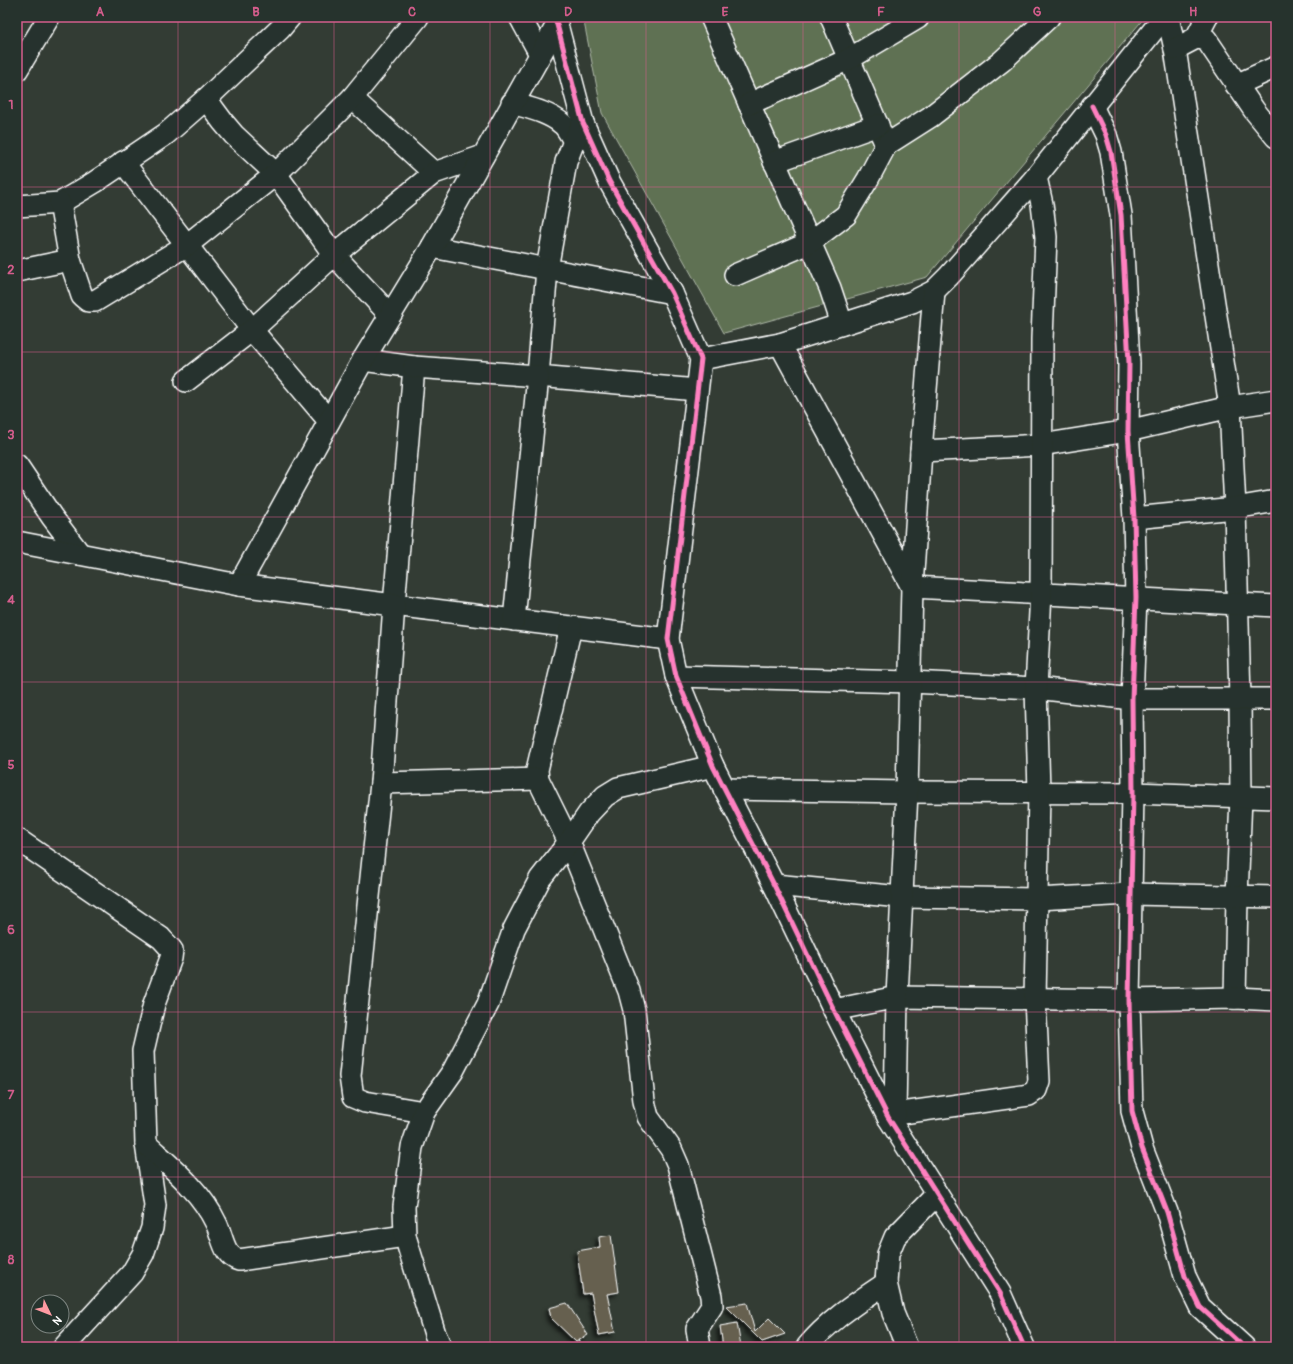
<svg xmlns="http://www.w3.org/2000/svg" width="1293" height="1364" viewBox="0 0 1293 1364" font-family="Pangolin,sans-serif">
	<defs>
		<filter id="shadow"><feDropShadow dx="-3.5" dy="3.5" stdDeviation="2" flood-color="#0009"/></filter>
	</defs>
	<rect width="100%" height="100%" fill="#333c34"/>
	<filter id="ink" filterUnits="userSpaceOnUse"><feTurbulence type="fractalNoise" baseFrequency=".025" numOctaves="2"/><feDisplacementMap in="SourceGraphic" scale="8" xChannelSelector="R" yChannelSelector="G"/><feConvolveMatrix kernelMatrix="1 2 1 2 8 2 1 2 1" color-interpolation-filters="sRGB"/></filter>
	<g filter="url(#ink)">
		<polygon fill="#5f7153" stroke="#afb8a9" points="583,17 1145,17 927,277 724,333 602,113"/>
		<g fill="#66604f" stroke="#fff" filter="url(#shadow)">
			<polygon points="611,1235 619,1292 607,1294 615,1332 599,1335 591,1293 583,1294 577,1251 600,1247 599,1237"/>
			<polygon points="567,1303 588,1335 576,1342 551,1318 549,1308"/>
			<polygon points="747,1303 755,1332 769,1318 785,1334 762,1342 726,1306"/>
			<polygon points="737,1323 741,1347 723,1347 720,1326"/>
		</g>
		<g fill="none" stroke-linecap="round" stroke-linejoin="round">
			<defs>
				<g id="minor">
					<polyline points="520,17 540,54"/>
					<polyline points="555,17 583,123 609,181 672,293 701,359 668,639 676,676 713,766 774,885 834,1010 888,1117 1000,1293 1024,1347"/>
					<polyline points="711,17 830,288 842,324"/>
					<polyline points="831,17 886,145"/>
					<polyline points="1168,17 1175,49 1230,407 1235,508 1240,700 1241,797 1237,897 1235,998"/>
					<polyline points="1196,38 1207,17"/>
					<polyline points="1175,49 1196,38 1206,39 1254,110 1276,137"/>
					<polyline points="17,70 49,17"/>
					<polyline points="1236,85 1276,67"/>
					<polyline points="352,98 434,173"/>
					<polyline points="206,99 223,122 234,135 276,174 334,255 390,315"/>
					<path d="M512 103C528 108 548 112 561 123 567 127 570 135 574 141"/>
					<polyline points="749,104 849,59 918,18"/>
					<polyline points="1092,106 1106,135 1111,152 1121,215 1129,363 1128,431 1134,518 1136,598 1132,699 1133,793 1129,1000 1132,1111 1142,1148 1167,1212 1185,1276 1200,1307 1244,1347"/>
					<polyline points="123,162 252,330 329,421"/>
					<polyline points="774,162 878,125"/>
					<polyline points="17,206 60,203 95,182 166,134 206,99 280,29 290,17"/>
					<polyline points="432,247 547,269 566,162 574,141 583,123"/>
					<polyline points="70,260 82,296 88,301 95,301 187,245 276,174 352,98 418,17"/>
					<polyline points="17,271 70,260 60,203"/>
					<polyline points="735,275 809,243 846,215 868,179 886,145 930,117 1002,61 1049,17"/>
					<polyline points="672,293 547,269 538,376 697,390"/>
					<polyline points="780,344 912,587 1276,606"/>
					<polyline points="701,359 780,344 912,302 934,291 949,276 1036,177 1164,17"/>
					<polyline points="363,360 414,367 394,605 668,639"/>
					<polyline points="414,367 538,376 514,620"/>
					<polyline points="186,381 252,330 334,255 434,173 483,156"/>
					<polyline points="921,451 1041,445 1128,431 1230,407 1276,400"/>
					<polyline points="17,465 52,517 80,554"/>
					<polyline points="1134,518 1235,508 1276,501"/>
					<polyline points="17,542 239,585 363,360 432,247 557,25"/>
					<polyline points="239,585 394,605 381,783 350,1076 353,1097 365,1102 424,1112"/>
					<polyline points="571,627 537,770 538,779 569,842 629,991 634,1010 644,1101 648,1117 671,1149 678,1165 711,1296 712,1306 697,1329 700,1347"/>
					<polyline points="676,676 910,682 1036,688 1132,699 1276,699"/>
					<polyline points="381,783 538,779"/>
					<polyline points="724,789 907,792 1133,793 1276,798"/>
					<polyline points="17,839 161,938 172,950 171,958 154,1004 143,1051 146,1144 155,1205 152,1228 143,1254 132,1273 64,1347"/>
					<polyline points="774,885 901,897 1037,899 1130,894 1276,897"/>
					<polyline points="834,1010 897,997 1129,1000 1235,998 1276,1000"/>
					<polyline points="895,1114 1029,1095 1036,1090 1039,1081 1035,999 1039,792 1036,688 1041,593 1042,339 1046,237 1042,204 1036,177"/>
					<polyline points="888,1117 895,1114 897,997 907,792 912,587 921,451 934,291"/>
					<path d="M146 1144C171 1167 201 1191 216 1223 223 1236 223 1256 239 1260L405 1236"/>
					<polyline points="441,1347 435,1334 405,1236 404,1207 412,1147 424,1112 453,1071 488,1004 514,929 540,879 569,842 589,813 605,796 618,788 713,766"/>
					<path d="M807 1347C829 1320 858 1302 886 1283"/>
					<polyline points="907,1347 893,1313 886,1283 888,1254 895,1237 937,1194"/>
				</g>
			</defs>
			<use href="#minor" stroke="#fff" stroke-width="24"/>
			<use href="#minor" stroke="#26332d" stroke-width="21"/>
			<defs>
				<g id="cycleway">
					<polyline points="555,17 583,123 609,181 672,293 701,359 668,639 676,676 713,766 774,885 834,1010 888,1117 1000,1293 1024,1347"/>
					<polyline points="1092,106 1106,135 1111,152 1121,215 1129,363 1128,431 1134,518 1136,598 1132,699 1133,793 1129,1000 1132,1111 1142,1148 1167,1212 1185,1276 1200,1307 1244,1347"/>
				</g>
			</defs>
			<use href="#cycleway" stroke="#26332d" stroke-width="8"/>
			<use href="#cycleway" stroke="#ff80c0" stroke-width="5"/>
		</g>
	</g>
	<path fill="none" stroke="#d45d8c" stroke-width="1" stroke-opacity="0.55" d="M178 17V1347M334 17V1347M490 17V1347M646 17V1347M803 17V1347M959 17V1347M1115 17V1347M17 187H1276M17 352H1276M17 517H1276M17 682H1276M17 847H1276M17 1012H1276M17 1177H1276"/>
	<rect width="1293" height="1364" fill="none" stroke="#26332d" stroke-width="44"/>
	<g transform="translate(50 1314) rotate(133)"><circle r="19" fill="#26332d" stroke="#7d8581"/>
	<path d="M0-3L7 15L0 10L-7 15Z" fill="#ff9aa2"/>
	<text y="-6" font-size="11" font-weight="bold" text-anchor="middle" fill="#ffffff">N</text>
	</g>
	<rect x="22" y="22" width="1249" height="1320" fill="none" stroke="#d45d8c" stroke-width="1.5"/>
	<g font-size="13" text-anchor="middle" font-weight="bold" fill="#d45d8c">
		<text x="100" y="16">A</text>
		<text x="256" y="16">B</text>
		<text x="412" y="16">C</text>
		<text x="568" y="16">D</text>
		<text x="725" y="16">E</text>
		<text x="881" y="16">F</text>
		<text x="1037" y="16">G</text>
		<text x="1193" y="16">H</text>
		<text x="11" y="109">1</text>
		<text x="11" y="274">2</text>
		<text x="11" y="439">3</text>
		<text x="11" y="604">4</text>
		<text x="11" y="769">5</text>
		<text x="11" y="934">6</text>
		<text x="11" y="1099">7</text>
		<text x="11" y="1264">8</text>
	</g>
</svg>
